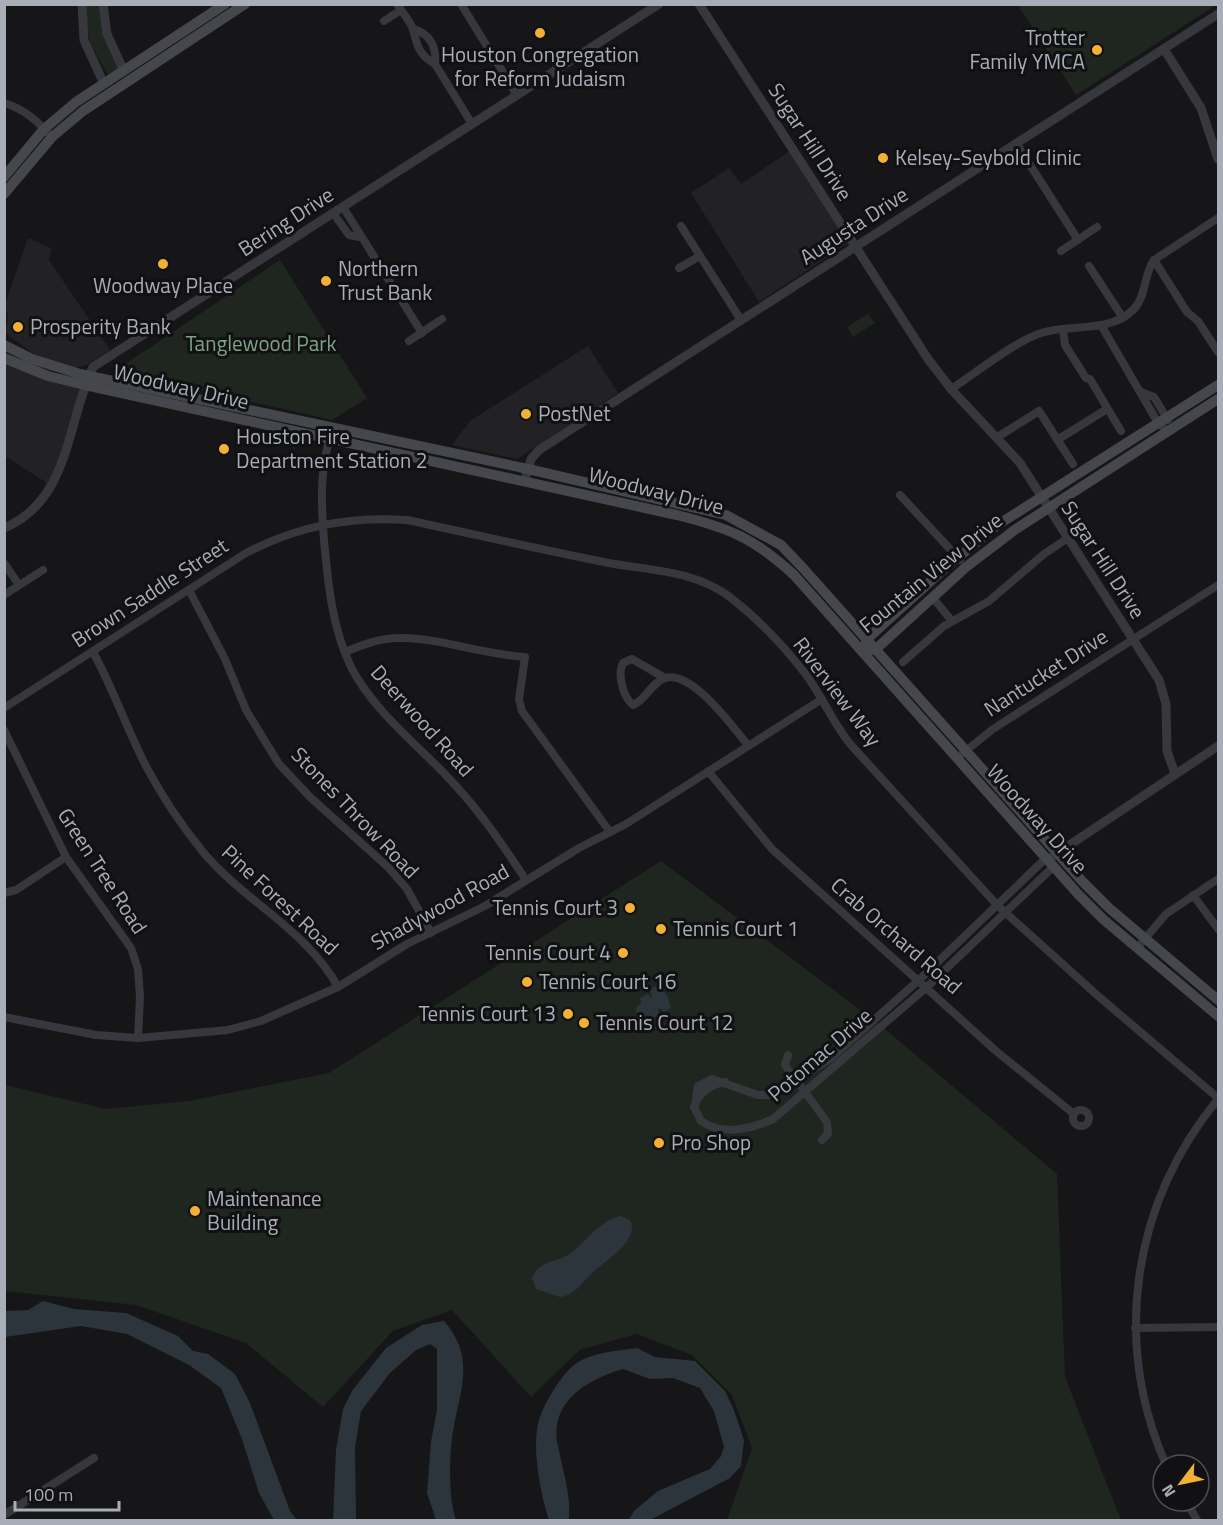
<svg xmlns="http://www.w3.org/2000/svg" width="1223" height="1525" viewBox="0 0 1223 1525" font-family="'Titillium Web',sans-serif">
	<rect width="100%" height="100%" fill="#161618"/>
	<g fill="#222225">
		<polygon points="790,151 850,242 759,302 691,193 729,168 741,184"/>
		<polygon points="28,238 51,248 49,260 110,350 87,365 75,368 37,356 5,333 8,317 5,304"/>
		<polygon points="588,346 618,393 517,459 452,445 470,421"/>
		<polygon points="4,362 80,386 65,443 56,468 47,483 5,456"/>
	</g>
	<g fill="#1e261f">
		<polygon points="85,5 101,5 120,70 109,77 90,43"/>
		<polygon points="1018,5 1216,5 1076,95"/>
		<polygon points="280,260 367,398 332,420 115,371"/>
		<polygon points="868,314 875,323 853,337 847,327"/>
		<polygon points="661,861 874,1020 1057,1174 1065,1377 1121,1520 727,1520 752,1448 732,1395 692,1355 637,1334 579,1350 531,1397 452,1310 393,1331 323,1407 246,1343 136,1305 5,1291 5,1085 106,1109 189,1101 329,1073"/>
	</g>
	<g fill="#2c353c">
		<polygon points="657,985 667,995 671,1008 664,1012 658,1007 659,1014 653,1019 649,1015 641,1018 635,1009 641,1003 640,998 647,994 652,998 650,990"/>
		<path d="M621 1216 631 1221C638 1242 606 1260 593 1272 582 1282 576 1295 560 1297L536 1289 532 1278C540 1259 557 1263 571 1253 586 1241 601 1220 621 1216Z"/>
		<polygon points="43,1301 74,1309 126,1313 178,1336 193,1351 208,1354 235,1374 250,1403 290,1511 297,1520 274,1520 259,1493 242,1439 221,1388 189,1365 127,1334 81,1326 5,1337 5,1311 28,1310"/>
		<path d="M444 1321C478 1360 458 1394 452 1439 449 1461 449 1500 456 1520H436L427 1493 431 1442 437 1410V1349L430 1344 416 1350 390 1373 361 1411 355 1447 356 1520H333L336 1450 343 1409 352 1391 386 1348 422 1325Z"/>
		<path d="M637 1348 655 1357 695 1361 725 1391 734 1410 744 1440 741 1466 730 1478 650 1520H629L634 1511 658 1491 710 1469 721 1456 724 1447 714 1411 700 1388 673 1378 650 1379 623 1369C587 1380 549 1401 558 1446 563 1472 571 1494 569 1520H549C541 1496 532 1450 538 1424 541 1408 561 1375 574 1365 591 1352 617 1351 637 1348Z"/>
	</g>
	<g fill="none" stroke-linecap="round" stroke-linejoin="round">
		<g stroke="#37383d" stroke-width="8">
			<path d="M397 4C402 12 410 21 413 29 417 46 419 55 435 64 437 48 430 33 413 29"/>
			<polyline points="461,4 517,95"/>
			<polyline points="384,21 401,10"/>
			<polyline points="435,64 472,124"/>
			<path d="M4 103C25 109 38 122 52 137"/>
			<polyline points="1016,143 1078,240"/>
			<polyline points="343,207 422,333"/>
			<polyline points="333,213 349,235 360,237"/>
			<polyline points="681,226 741,320"/>
			<polyline points="1061,251 1097,227"/>
			<polyline points="1154,260 1187,312 1198,321 1218,352"/>
			<polyline points="1089,266 1123,318"/>
			<polyline points="679,268 700,256"/>
			<polyline points="1101,325 1158,423 1168,431"/>
			<polyline points="1063,330 1065,345 1086,378 1090,379 1121,431"/>
			<polyline points="409,341 442,319"/>
			<path d="M951 389C976 373 1014 342 1041 333 1071 323 1108 334 1133 310 1147 296 1143 275 1154 260L1218 218"/>
			<polyline points="1141,392 1154,397 1168,420"/>
			<path d="M334 428C319 461 321 503 324 540 328 583 332 629 352 669 376 714 421 747 455 785 482 814 504 847 526 880"/>
			<polyline points="996,438 1039,411 1073,464"/>
			<polyline points="1057,440 1107,409"/>
			<polyline points="900,495 960,560"/>
			<polyline points="4,563 19,585"/>
			<polyline points="189,590 225,659 246,710 279,764 311,798 388,867 407,889 431,933"/>
			<polyline points="4,595 43,570"/>
			<polyline points="933,598 952,621"/>
			<path d="M93 652C114 690 127 730 147 768 163 798 182 826 203 852 244 901 307 930 338 987"/>
			<path d="M345 652C362 645 380 638 399 638 437 637 484 655 525 657L519 699 522 711 610 832"/>
			<polyline points="903,662 944,626 989,601 1044,554 1068,538"/>
			<path d="M665 678 632 659 623 663C617 674 623 697 633 705 646 700 651 683 665 678 692 670 732 726 747 744"/>
			<path d="M4 708 246 553C298 526 349 516 407 520 473 534 538 549 604 562 647 571 693 569 730 597 758 619 785 647 807 676 823 698 833 723 851 745L998 906 1097 995 1218 1098"/>
			<polyline points="4,730 66,857 131,948 138,969 140,997 138,1038"/>
			<polyline points="957,758 993,729 1218,585"/>
			<polyline points="708,771 772,849 996,1051 1074,1114"/>
			<polyline points="4,893 16,890 66,857"/>
			<polyline points="1193,895 1218,929"/>
			<polyline points="1137,948 1166,914 1218,879"/>
			<polyline points="4,1017 96,1035 138,1038 228,1030 261,1021 338,987 407,944 485,906 579,848 626,824 822,699"/>
			<polyline points="788,1055 785,1065 827,1122 828,1134 822,1140"/>
			<path d="M725 1082C711 1084 698 1093 694 1107L701 1121C722 1136 751 1129 773 1119L927 987 1053 867"/>
			<polyline points="696,1099 698,1086 712,1079 758,1095 772,1095 830,1059 919,980 1045,859"/>
			<circle cx="1081" cy="1118" r="8"/>
			<polyline points="1135,1328 1218,1327"/>
			<path d="M1166 1465C1112 1341 1132 1204 1218 1099"/>
			<polyline points="1186,1501 1197,1520"/>
			<polyline points="4,1515 94,1458"/>
		</g>
		<g stroke="#37383d" stroke-width="9">
			<polyline points="82,4 84,40 103,82"/>
			<polyline points="103,4 107,34 123,69"/>
			<polyline points="699,4 928,359 951,389 1020,463 1159,680 1166,704 1167,751 1175,774"/>
			<polyline points="1164,49 1201,108 1218,159"/>
			<polyline points="525,480 531,459 539,450 1218,14"/>
			<path d="M4 528C70 501 67 421 93 367L659 4"/>
			<polyline points="1053,856 1218,746"/>
		</g>
		<g stroke="#45474d" stroke-width="10">
			<polyline points="4,177 44,129 76,102 225,4"/>
			<polyline points="4,194 52,137 83,111 245,4"/>
			<polyline points="4,345 32,359 80,374 528,469 726,515 781,545 803,568 1082,881 1109,908 1218,1000"/>
			<path d="M4 358 48 376 85 385 677 515C729 528 754 538 794 575L1078 894 1104 920 1218 1016"/>
			<polyline points="865,645 867,639 944,569 999,524 1218,385"/>
			<polyline points="869,650 876,649 966,567 1016,529 1218,399"/>
		</g>
	</g>
	<g fill="#f2b134" stroke="#111113" stroke-width="2">
		<circle cx="540" cy="33" r="6"/>
		<circle cx="1097" cy="50" r="6"/>
		<circle cx="883" cy="158" r="6"/>
		<circle cx="163" cy="264" r="6"/>
		<circle cx="326" cy="281" r="6"/>
		<circle cx="18" cy="327" r="6"/>
		<circle cx="526" cy="414" r="6"/>
		<circle cx="224" cy="449" r="6"/>
		<circle cx="630" cy="908" r="6"/>
		<circle cx="661" cy="929" r="6"/>
		<circle cx="623" cy="953" r="6"/>
		<circle cx="527" cy="982" r="6"/>
		<circle cx="568" cy="1014" r="6"/>
		<circle cx="584" cy="1023" r="6"/>
		<circle cx="659" cy="1143" r="6"/>
		<circle cx="195" cy="1211" r="6"/>
	</g>
	<g text-anchor="middle" stroke-width="6" stroke-linejoin="round" paint-order="stroke">
		<g font-size="21" fill="#a8adb8" stroke="#111113" text-anchor="start">
			<text x="1085" y="45" text-anchor="end">Trotter<tspan x="1085" dy="24">Family YMCA</tspan></text>
			<text x="540" y="62" text-anchor="middle">Houston Congregation<tspan x="540" dy="24">for Reform Judaism</tspan></text>
			<text x="895" y="165">Kelsey-Seybold Clinic</text>
			<text x="338" y="276">Northern<tspan x="338" dy="24">Trust Bank</tspan></text>
			<text x="163" y="293" text-anchor="middle">Woodway Place</text>
			<text x="30" y="334">Prosperity Bank</text>
			<text x="538" y="421">PostNet</text>
			<text x="236" y="444">Houston Fire<tspan x="236" dy="24">Department Station 2</tspan></text>
			<text x="618" y="915" text-anchor="end">Tennis Court 3</text>
			<text x="673" y="936">Tennis Court 1</text>
			<text x="611" y="960" text-anchor="end">Tennis Court 4</text>
			<text x="539" y="989">Tennis Court 16</text>
			<text x="556" y="1021" text-anchor="end">Tennis Court 13</text>
			<text x="596" y="1030">Tennis Court 12</text>
			<text x="671" y="1150">Pro Shop</text>
			<text x="207" y="1206">Maintenance<tspan x="207" dy="24">Building</tspan></text>
		</g>
		<g font-size="21" fill="#a8adb8" stroke="#111113">
			<text transform="translate(810 142) rotate(57)" y="7">Sugar Hill Drive</text>
			<text transform="translate(286 222) rotate(-33)" y="7">Bering Drive</text>
			<text transform="translate(854 226) rotate(-33)" y="7">Augusta Drive</text>
			<text transform="translate(181 387) rotate(13)" y="7">Woodway Drive</text>
			<text transform="translate(656 491) rotate(14)" y="7">Woodway Drive</text>
			<text transform="translate(1103 560) rotate(57)" y="7">Sugar Hill Drive</text>
			<text transform="translate(931 573) rotate(-39)" y="7">Fountain View Drive</text>
			<text transform="translate(150 593) rotate(-33)" y="7">Brown Saddle Street</text>
			<text transform="translate(1046 673) rotate(-33)" y="7">Nantucket Drive</text>
			<text transform="translate(837 692) rotate(53)" y="7">Riverview Way</text>
			<text transform="translate(422 721) rotate(48)" y="7">Deerwood Road</text>
			<text transform="translate(355 813) rotate(46)" y="7">Stones Throw Road</text>
			<text transform="translate(1037 819) rotate(48)" y="7">Woodway Drive</text>
			<text transform="translate(102 871) rotate(57)" y="7">Green Tree Road</text>
			<text transform="translate(280 900) rotate(43)" y="7">Pine Forest Road</text>
			<text transform="translate(440 907) rotate(-29)" y="7">Shadywood Road</text>
			<text transform="translate(896 936) rotate(41)" y="7">Crab Orchard Road</text>
			<text transform="translate(820 1055) rotate(-41)" y="7">Potomac Drive</text>
		</g>
		<g font-size="21" fill="#7fa381" stroke="#111113">
			<text x="261" y="351">Tanglewood Park</text>
		</g>
	</g>
	<rect width="1223" height="1525" fill="none" stroke="#a8adb8" stroke-width="12"/>
	<g transform="translate(1181 1483) rotate(238)"><circle r="28" fill="#111113" stroke="#4d4f55" stroke-width="1.5"/>
	<path d="M0-4.5L10 22L0 15L-10 22Z" fill="#f2b134"/>
	<text y="-9" font-size="16" font-weight="bold" text-anchor="middle" fill="#a8adb8">N</text>
	</g>
	<path d="M15 1501v9h104v-9" fill="none" stroke="#a8adb8" stroke-width="3"/>
	<text x="24" y="1501" font-size="18" fill="#a8adb8" stroke="#111113" stroke-width="4.5" paint-order="stroke">100 m</text>
</svg>
